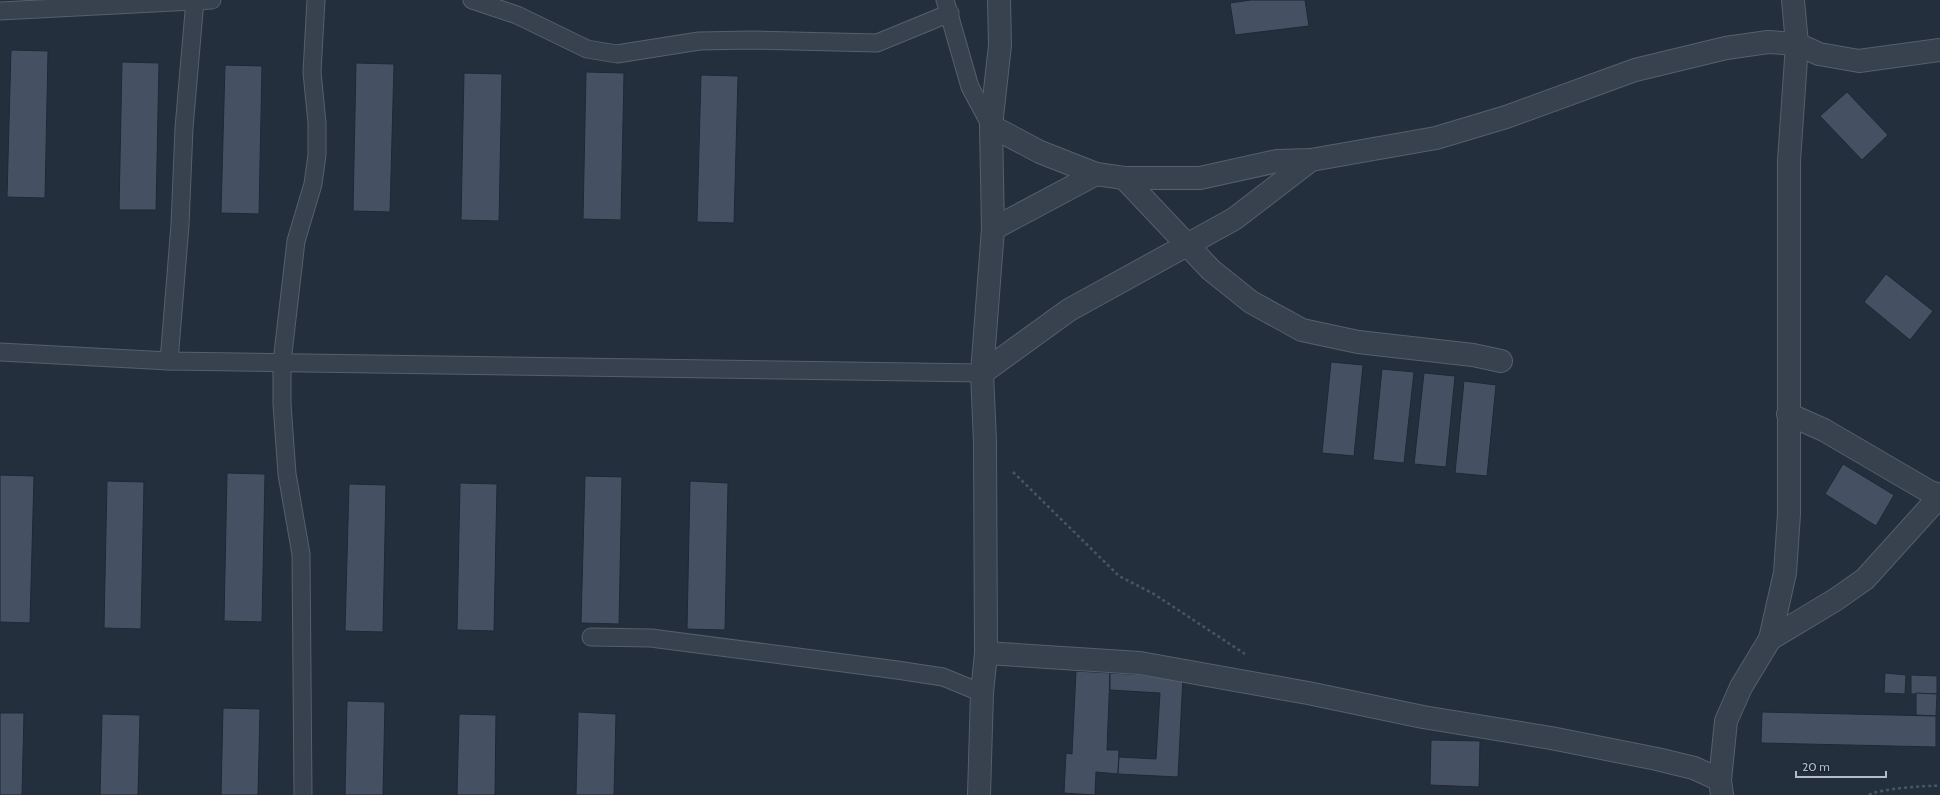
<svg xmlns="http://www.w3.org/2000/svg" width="1940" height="795" viewBox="0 0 1940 795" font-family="Cabin,sans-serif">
	<rect width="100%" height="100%" fill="#242f3e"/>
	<g fill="#455162" stroke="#1f2835">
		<polygon points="1251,0 1305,0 1309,26 1235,35 1230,3"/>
		<polygon points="11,50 48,51 45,198 7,197"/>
		<polygon points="122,62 159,63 156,210 119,210"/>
		<polygon points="356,63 394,64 390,212 353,211"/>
		<polygon points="225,65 262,66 259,214 221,213"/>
		<polygon points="586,72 624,73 621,220 583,219"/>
		<polygon points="464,73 502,74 499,221 461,220"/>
		<polygon points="701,75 738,76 734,223 697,222"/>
		<polygon points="1847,92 1888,135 1862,160 1820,116"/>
		<polygon points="1886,274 1933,311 1910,340 1864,302"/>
		<polygon points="1331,362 1363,365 1354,456 1322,453"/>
		<polygon points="1382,369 1414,372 1404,463 1373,460"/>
		<polygon points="1424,373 1455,376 1446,467 1414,464"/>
		<polygon points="1464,381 1496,385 1487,476 1455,473"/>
		<polygon points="1843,464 1894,495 1876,526 1825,494"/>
		<polygon points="227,473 265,474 262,622 224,621"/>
		<polygon points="0,475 34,476 30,623 0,622"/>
		<polygon points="585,476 622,477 619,624 581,623"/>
		<polygon points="107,481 144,482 141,629 104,628"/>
		<polygon points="690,481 728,483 725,630 687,629"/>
		<polygon points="460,483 497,484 494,631 457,630"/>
		<polygon points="349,484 386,485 383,632 345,631"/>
		<polygon points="1076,671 1110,673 1107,750 1119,750 1118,774 1096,772 1095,795 1064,793 1066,753 1072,754"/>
		<polygon points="1110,673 1183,677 1178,777 1118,774 1119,757 1156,759 1160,693 1110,690"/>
		<polygon points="1885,673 1906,675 1905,694 1884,693"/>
		<polygon points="1911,675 1937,676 1937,694 1911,694"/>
		<polygon points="1916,693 1937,694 1936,716 1916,715"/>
		<polygon points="347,701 385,702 383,795 345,795"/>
		<polygon points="223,708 260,709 258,795 221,795"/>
		<polygon points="578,712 616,714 614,795 576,795"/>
		<polygon points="1762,712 1936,716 1936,747 1761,743"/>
		<polygon points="0,713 24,713 22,795 0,795"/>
		<polygon points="102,714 140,715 138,795 100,795"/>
		<polygon points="459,714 496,715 495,795 457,795"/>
		<polygon points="1431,740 1480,741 1479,787 1430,785"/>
	</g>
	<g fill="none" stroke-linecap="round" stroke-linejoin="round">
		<defs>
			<g id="lane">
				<polyline points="472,0 517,15 587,49 617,54 699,41 751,40 877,43 950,13"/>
				<polyline points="945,0 970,87 991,126"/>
				<polyline points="0,11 212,0"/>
				<polyline points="0,352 169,361 982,373"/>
				<polyline points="169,361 180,225 184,128 195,0"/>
				<polyline points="591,637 651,638 897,670 943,677 982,693"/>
				<polyline points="303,795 301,554 287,474 282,404 282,362 296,241 313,184 317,155 317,123 312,72 316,0"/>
			</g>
			<g id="street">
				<polyline points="991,126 1040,152 1096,174 1124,178 1200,178 1277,161 1311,160 1436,138 1506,117 1635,70 1726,48 1768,42 1797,44 1819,54 1859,61 1940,50"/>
				<polyline points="1124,178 1211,270 1251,302 1302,330 1358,342 1473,355 1501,361"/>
				<polyline points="993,229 1096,174"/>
				<polyline points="982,373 1069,310 1234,219 1311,160"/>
				<polyline points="1788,414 1824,430 1930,492 1940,495"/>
				<polyline points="1770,639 1835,600 1865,579 1940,496"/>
				<polyline points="986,653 1140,663 1308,693 1423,717 1551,738 1657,759 1694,768 1720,780"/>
				<polyline points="979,795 982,693 986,653 985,442 982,373 993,229 991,126 1000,45 999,0"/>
				<polyline points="1722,795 1720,780 1726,721 1741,687 1770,639 1785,573 1789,514 1789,161 1797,44 1793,0"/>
			</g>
		</defs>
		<use href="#lane" stroke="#565f6c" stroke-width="19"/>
		<use href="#street" stroke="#565f6c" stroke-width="24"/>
		<g stroke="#44595c" stroke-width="2.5" stroke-dasharray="3 3" stroke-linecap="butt">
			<polyline points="1013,472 1119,576 1154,594 1245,654"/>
			<path d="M1869 795C1877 789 1928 785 1940 786"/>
		</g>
		<use href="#lane" stroke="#38414e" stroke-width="17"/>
		<use href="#street" stroke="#38414e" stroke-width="22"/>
	</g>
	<path d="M1796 771v6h90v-6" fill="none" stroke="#b4bcc9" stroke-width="2"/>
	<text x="1802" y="771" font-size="12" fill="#b4bcc9" stroke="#1d2633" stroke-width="3" paint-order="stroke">20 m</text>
</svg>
